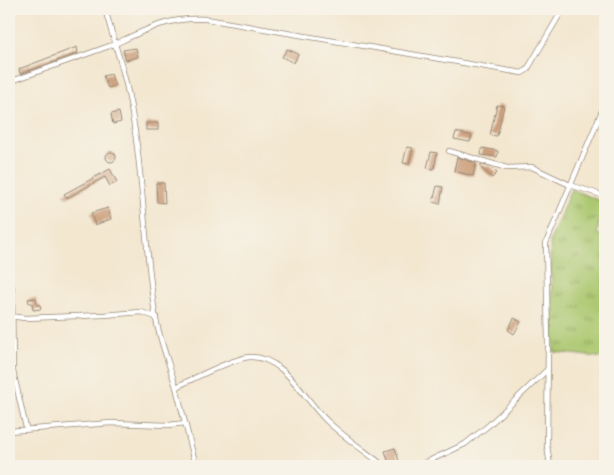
<svg xmlns="http://www.w3.org/2000/svg" width="614" height="475" viewBox="0 0 614 475" font-family="'Old Standard TT',serif">
	<defs>
		<pattern id="grass-tufts" width="24" height="20" patternUnits="userSpaceOnUse" patternTransform="scale(1.25)"><rect width="24" height="20" fill="#abc870"/><path d="M3 7l-1-3M5 7V3M7 7l1-3M15 17l-1-3M17 17v-4M19 17l1-3" fill="none" stroke="#8ca35b"/></pattern>
	</defs>
	<rect width="100%" height="100%" fill="#f7f3e8"/>
	<filter id="ink" filterUnits="userSpaceOnUse"><feTurbulence type="fractalNoise" baseFrequency=".02" numOctaves="2"/><feDisplacementMap in="SourceGraphic" scale="10" xChannelSelector="R" yChannelSelector="G"/><feConvolveMatrix kernelMatrix="1 2 1 2 8 2 1 2 1" color-interpolation-filters="sRGB"/></filter>
	<filter id="wash" filterUnits="userSpaceOnUse"><feTurbulence type="fractalNoise" baseFrequency=".0096" numOctaves="4" result="noise"/><feDisplacementMap in="SourceGraphic" scale="20" xChannelSelector="R" yChannelSelector="G"/><feGaussianBlur stdDeviation="1.12" result="paint"/><feColorMatrix in="noise" values="0 0 0 0 0 0 0 0 0 0 0 0 0 0 0 0 0 1.4 0 .05"/><feComposite in="paint" operator="in"/></filter>
	<g filter="url(#wash)">
		<rect width="100%" height="100%" fill="#f3e7d0"/>
		<polygon fill="url(#grass-tufts)" stroke="#737947" points="571,189 603,202 597,234 605,236 605,358 554,352 550,241"/>
		<g id="blocks">
			<g fill="#cc9f7c">
				<polygon points="77,47 78,53 20,74 19,69"/>
				<polygon points="136,48 138,57 126,60 123,50"/>
				<polygon points="287,49 298,54 294,63 282,57"/>
				<polygon points="111,74 115,86 108,88 103,76"/>
				<polygon points="497,105 504,106 497,136 490,135"/>
				<polygon points="119,112 121,122 113,124 111,114"/>
				<rect x="146" y="123" width="12" height="7"/>
				<polygon points="456,132 472,136 470,142 454,139"/>
				<polygon points="407,147 413,148 409,164 403,163"/>
				<polygon points="482,148 498,151 497,157 481,155"/>
				<circle cx="111" cy="157" r="5"/>
				<polygon points="431,152 437,153 434,169 427,168"/>
				<polygon points="457,157 476,163 473,176 454,171"/>
				<polygon points="482,165 491,167 497,173 492,178 480,167"/>
				<polygon points="110,169 117,182 110,186 105,177 67,198 64,194"/>
				<polygon points="156,183 164,183 165,203 157,202"/>
				<polygon points="437,186 443,187 440,204 433,202"/>
				<polygon points="108,208 111,219 95,225 91,213"/>
				<polygon points="36,298 37,305 40,305 41,309 33,310 32,303 29,303 28,299"/>
				<polygon points="514,318 521,322 514,334 508,330"/>
				<polygon points="395,448 400,464 390,466 385,451"/>
			</g>
		</g>
	</g>
	<g filter="url(#ink)">
		<use href="#blocks" fill-opacity="0" stroke="#978877" stroke-width="1"/>
		<g fill="none" stroke-linecap="round" stroke-linejoin="round">
			<defs>
				<g id="minor">
					<path d="M105 9 115 44C147 29 169 17 206 19L522 73 527 70 563 9"/>
					<path d="M9 82 115 44C144 131 141 224 155 314 159 339 169 363 176 387 193 379 233 358 250 357 285 356 305 401 327 421 345 438 365 451 384 466"/>
					<polyline points="449,151 507,168 532,167 570,185 605,196"/>
					<polyline points="9,278 12,288 13,371 26,428"/>
					<polyline points="9,316 25,318 104,315 141,312 156,317"/>
					<polyline points="176,387 196,466"/>
					<polyline points="9,431 111,423 169,425 185,423"/>
					<polyline points="418,466 465,444 489,425 548,369"/>
					<polyline points="550,466 547,445 548,343 546,243 605,104"/>
				</g>
			</defs>
			<use href="#minor" stroke="#978877" stroke-width="6"/>
			<use href="#minor" stroke="#fff" stroke-width="4.5"/>
		</g>
	</g>
	<rect width="614" height="475" fill="none" stroke="#f7f3e8" stroke-width="30"/>
</svg>
